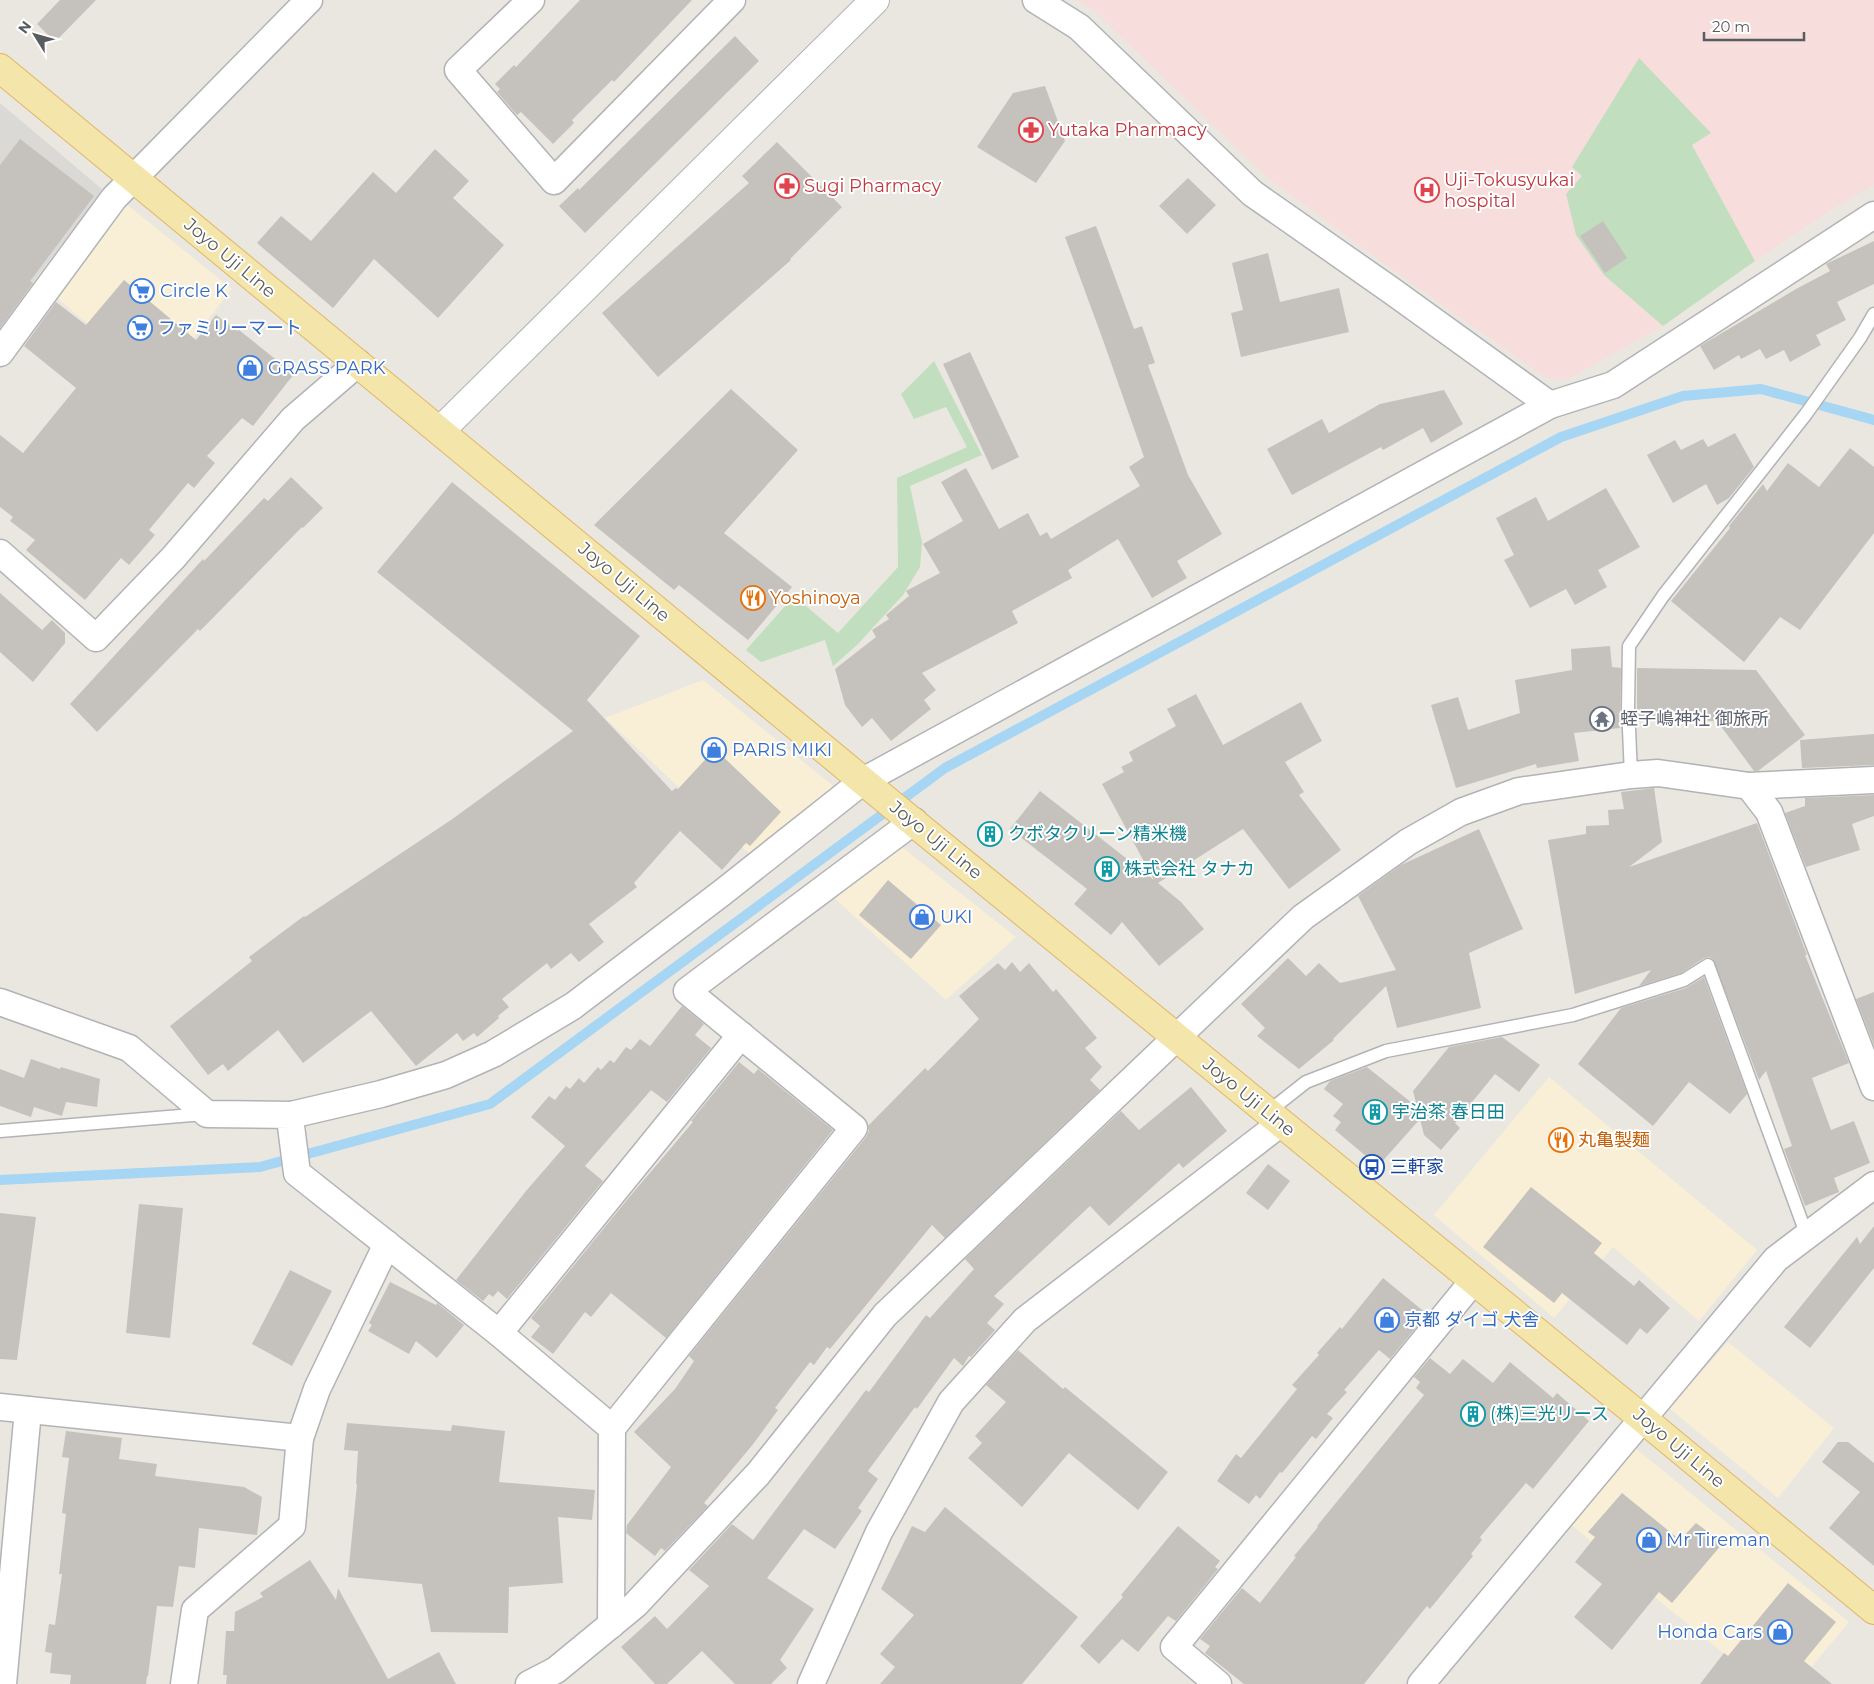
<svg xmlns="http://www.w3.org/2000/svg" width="1874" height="1684" viewBox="0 0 1874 1684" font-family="Montserrat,'Noto Sans JP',sans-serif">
	<rect width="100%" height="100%" fill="#eae7e0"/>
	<g fill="#f9efd6">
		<polygon points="124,202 232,289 159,383 52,294"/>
		<polygon points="703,680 832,785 831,798 752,856 605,718"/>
		<polygon points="902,847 1016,937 946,1000 832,896"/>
		<polygon points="1549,1077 1757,1250 1699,1321 1613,1247 1554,1318 1434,1215"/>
		<polygon points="1728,1342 1834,1428 1778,1498 1669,1408"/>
		<polygon points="1635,1448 1849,1622 1797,1684 1761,1684 1662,1603 1566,1520"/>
	</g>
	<polygon fill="#dbd9d5" points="0,103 103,190 0,325"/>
	<polygon fill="#f7dedc" points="1076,0 1874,0 1874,185 1834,208 1755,261 1692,145 1710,133 1572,167 1582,176 1604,275 1663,326 1568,379 1548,379 1397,273 1268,178 1092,9"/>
	<g fill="#c1dfbf">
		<polygon points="1639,58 1711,133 1692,145 1755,261 1663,326 1604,275 1576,235 1566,194 1582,176 1572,167"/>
		<polygon points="934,361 982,455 910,486 922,542 920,567 903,595 857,645 833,666 825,640 761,662 746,650 794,596 838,633 898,567 897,478 967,447 946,407 914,419 901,394"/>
	</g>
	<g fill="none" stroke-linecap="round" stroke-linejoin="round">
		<polyline stroke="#a6d6f4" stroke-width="10" points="0,1180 260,1167 490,1104 945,768 1561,437 1683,396 1761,389 1874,420"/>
	</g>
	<g fill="#c5c2bd">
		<polygon points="60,0 96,0 55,42 37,24"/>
		<polygon points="580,0 692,0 614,82 612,80 572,120 574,123 553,144 521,112 517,115 497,92 500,89 495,84 514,65 516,67"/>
		<polygon points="735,36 759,61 585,233 559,206 578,188 579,190"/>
		<polygon points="1045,86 1065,141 1036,183 977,147 1013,93"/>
		<polygon points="20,139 94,196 30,281 33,283 0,328 0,165"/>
		<polygon points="777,142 842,207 790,259 791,260 658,377 602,313 749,183 742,176"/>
		<polygon points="435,149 469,181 453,198 504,245 438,318 374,259 333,308 257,243 281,216 311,241 373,172 396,193"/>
		<polygon points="1188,178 1216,205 1187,234 1159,206"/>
		<polygon points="1603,221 1627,258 1605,273 1580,236"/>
		<polygon points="1096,226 1134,329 1142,326 1155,363 1148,365 1188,475 1222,534 1177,561 1187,578 1152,598 1118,539 1068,570 1072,578 1012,611 1018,623 922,673 936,690 924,700 931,709 891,741 872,718 862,727 845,705 835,669 876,637 872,630 889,619 886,615 909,596 906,591 940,573 923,544 963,521 941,482 966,468 999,529 1028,513 1040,536 1047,532 1051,539 1140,486 1129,467 1144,457 1103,340 1065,237"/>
		<polygon points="1874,241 1874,284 1837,302 1846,320 1816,335 1821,345 1790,362 1784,350 1766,359 1760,349 1741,359 1739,355 1714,370 1700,346 1796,289 1830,271 1826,264 1828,263"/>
		<polygon points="1268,253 1280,302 1339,288 1349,332 1241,357 1231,313 1243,310 1232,263"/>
		<polygon points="124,280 196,340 216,315 237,331 239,330 294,374 253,426 242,418 207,456 215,463 194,488 188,483 168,507 149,530 155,535 129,565 121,558 85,600 26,550 35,540 10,521 13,517 0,507 0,435 23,453 76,388 24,346 56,302 86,325"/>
		<polygon points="970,352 1019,457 992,470 943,364"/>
		<polygon points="731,389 798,450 724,533 792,587 748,640 679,585 674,590 594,525"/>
		<polygon points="1444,390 1463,424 1431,443 1423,428 1383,450 1381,447 1292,495 1267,449 1322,419 1329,433 1380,404"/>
		<polygon points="1735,433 1754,467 1729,498 1717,505 1706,484 1673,503 1647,455 1675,440 1681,450 1703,439 1708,447"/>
		<polygon points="1850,448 1874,467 1874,533 1800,630 1780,617 1744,662 1671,601 1730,528 1729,526 1763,484 1767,491 1788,463 1819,487"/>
		<polygon points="291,477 323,508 303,528 302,527 200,631 198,629 97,732 70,704 203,559 204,561 264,498 268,501"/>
		<polygon points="452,482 640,636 587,700 672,791 676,788 678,789 715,749 781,812 750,846 746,843 722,870 680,831 634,883 637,887 589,924 604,942 579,962 571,953 551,969 547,963 502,999 509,1007 498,1016 499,1018 477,1037 474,1033 463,1041 457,1033 416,1066 371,1011 303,1063 278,1030 228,1071 223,1064 208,1075 170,1026 252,961 249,957 304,916 305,917 451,820 573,731 377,572"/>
		<polygon points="1606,488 1640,547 1598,570 1607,587 1575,605 1566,589 1530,608 1504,560 1514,555 1496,518 1536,497 1548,521"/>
		<polygon points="0,593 42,630 52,620 65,633 65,643 33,682 0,652"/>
		<polygon points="1610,646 1612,667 1621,668 1620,728 1574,733 1579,761 1537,768 1536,764 1456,788 1431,705 1458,697 1468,730 1520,713 1515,680 1572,670 1571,649"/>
		<polygon points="1637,668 1756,670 1805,735 1758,771 1754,771 1717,721 1637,719"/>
		<polygon points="1196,694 1223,745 1301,702 1322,741 1285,762 1304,792 1299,795 1341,850 1289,889 1243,829 1158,883 1181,902 1204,929 1159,966 1122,922 1111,935 1074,904 1087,889 1010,829 1040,791 1154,880 1102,784 1124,772 1121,767 1133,761 1129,752 1176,726 1167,709"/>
		<polygon points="1874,734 1874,765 1802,768 1800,740"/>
		<polygon points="1654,788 1662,842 1629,867 1757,823 1807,955 1805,955 1849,1063 1812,1078 1831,1130 1854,1121 1870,1163 1834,1178 1839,1192 1805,1206 1784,1149 1792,1146 1766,1071 1759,1080 1713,959 1709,957 1704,958 1681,973 1639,986 1651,970 1575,994 1548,840 1586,834 1586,826 1609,825 1608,810 1624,809 1621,792"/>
		<polygon points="1874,795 1874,816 1852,824 1860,850 1806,867 1785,813 1805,806 1805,798"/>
		<polygon points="1479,829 1523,929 1469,953 1481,1008 1397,1028 1386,986 1333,1039 1334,1040 1299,1069 1257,1036 1265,1028 1241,1004 1288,958 1306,976 1319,963 1340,983 1396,970 1358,896 1401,865"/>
		<polygon points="888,880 941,925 911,959 859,915"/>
		<polygon points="1012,962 1020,972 1029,963 1053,992 1056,989 1097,1038 1085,1048 1102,1067 1090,1080 1100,1090 945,1238 932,1225 830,1349 827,1347 814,1365 810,1362 775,1408 778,1410 754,1443 704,1503 708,1506 665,1551 661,1548 655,1556 626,1533 627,1525 671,1467 634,1432 675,1389 694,1361 689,1356 866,1137 869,1131 868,1126 925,1068 928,1071 979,1019 959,996 998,963 1005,970"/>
		<polygon points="1704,977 1747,1094 1730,1114 1689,1082 1653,1126 1578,1064 1621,1008 1686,988"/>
		<polygon points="1874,992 1874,1045 1856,999"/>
		<polygon points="682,1006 704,1024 695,1035 711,1048 667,1102 651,1090 585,1166 603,1181 507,1299 498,1291 493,1297 489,1294 483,1301 456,1280 526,1191 565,1146 531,1117 549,1096 555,1100 566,1086 570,1089 579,1078 584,1083 598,1067 601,1070 610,1060 614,1063 626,1047 631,1050 640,1039 650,1046"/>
		<polygon points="1502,1037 1540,1065 1519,1092 1495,1074 1455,1123 1460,1128 1441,1150 1424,1135 1420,1119 1380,1164 1370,1155 1367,1157 1335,1130 1341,1122 1333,1116 1343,1104 1324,1089 1330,1081 1367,1067 1417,1107 1413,1091 1449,1047"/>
		<polygon points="31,1059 60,1069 61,1067 100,1079 97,1107 66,1102 62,1116 34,1107 31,1117 0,1106 0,1069 24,1078"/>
		<polygon points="739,1062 754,1074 758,1069 833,1130 666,1338 611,1293 591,1317 585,1312 553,1354 531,1337 540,1326 531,1318 626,1201 693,1122 691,1121"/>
		<polygon points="1191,1087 1227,1131 1183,1168 1179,1163 1109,1226 1090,1206 994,1296 1004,1304 987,1323 995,1330 971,1357 969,1356 963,1366 954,1358 917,1409 915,1407 868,1471 878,1479 858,1508 862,1511 835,1549 804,1529 767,1578 814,1609 780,1660 787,1668 771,1684 735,1684 702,1651 667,1684 655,1684 621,1647 655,1616 667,1629 709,1586 689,1570 732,1524 753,1540 866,1390 869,1392 926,1315 930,1318 974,1269 965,1259 1121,1111 1139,1130"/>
		<polygon points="1268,1164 1290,1181 1268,1210 1246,1193"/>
		<polygon points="1531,1187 1602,1243 1594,1253 1634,1286 1639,1280 1670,1308 1647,1334 1640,1328 1627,1345 1562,1293 1554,1303 1483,1247"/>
		<polygon points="139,1204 183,1208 170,1338 126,1333"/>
		<polygon points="0,1213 36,1217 17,1360 0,1359"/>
		<polygon points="1874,1226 1874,1268 1810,1348 1784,1327 1857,1237 1860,1244"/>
		<polygon points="290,1270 332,1291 292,1366 252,1344"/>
		<polygon points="1383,1278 1427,1314 1390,1359 1379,1350 1344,1390 1347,1392 1327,1414 1333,1418 1316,1439 1312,1436 1282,1473 1280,1472 1260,1499 1256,1495 1249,1504 1217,1481 1236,1454 1241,1458 1297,1389 1292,1385 1319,1355 1317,1353 1340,1327 1342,1329"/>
		<polygon points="390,1282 436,1305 437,1303 464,1325 437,1358 416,1341 409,1354 368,1331 372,1325 369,1323"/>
		<polygon points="1018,1350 1063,1389 1065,1387 1168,1472 1138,1510 1069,1453 1022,1507 968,1458 982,1443 975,1436 1006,1402 986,1385"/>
		<polygon points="1430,1358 1450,1374 1463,1359 1493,1383 1510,1362 1553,1398 1557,1393 1589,1421 1533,1489 1526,1483 1480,1537 1482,1540 1471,1554 1473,1556 1430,1609 1427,1606 1364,1684 1244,1684 1205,1653 1210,1646 1200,1639 1242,1588 1260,1603 1296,1557 1294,1556 1318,1527 1317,1526 1424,1395 1416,1388 1420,1382 1414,1377"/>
		<polygon points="347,1423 451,1431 452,1425 505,1431 499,1482 595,1490 592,1520 558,1517 563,1583 509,1587 508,1633 431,1632 422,1584 348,1577 357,1484 356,1484 358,1451 344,1450"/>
		<polygon points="66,1431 122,1438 119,1459 157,1464 155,1476 244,1487 262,1497 257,1535 199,1528 195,1568 179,1566 173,1607 157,1606 148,1676 147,1676 146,1684 70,1684 71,1675 50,1673 52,1653 45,1652 49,1624 55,1625 62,1574 59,1574 66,1514 62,1513 69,1458 62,1457"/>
		<polygon points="1838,1442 1848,1442 1874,1463 1874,1566 1829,1528 1860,1492 1822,1462"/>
		<polygon points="1622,1493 1680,1540 1696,1523 1723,1543 1672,1603 1659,1592 1612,1650 1574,1617 1602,1584 1575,1562 1595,1537 1588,1532"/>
		<polygon points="945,1507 1078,1617 1022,1684 880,1684 895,1667 880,1654 914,1615 881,1589 912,1526 925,1532"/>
		<polygon points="1178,1526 1220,1561 1215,1567 1218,1569 1176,1621 1168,1616 1138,1652 1122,1639 1099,1664 1080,1646 1123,1597 1121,1595"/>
		<polygon points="310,1560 336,1600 338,1588 388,1679 439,1652 456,1684 226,1684 227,1675 223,1675 226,1631 234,1631 235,1612 263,1597 260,1593"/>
		<polygon points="1788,1583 1836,1622 1804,1661 1832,1684 1700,1684 1724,1653 1728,1656"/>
	</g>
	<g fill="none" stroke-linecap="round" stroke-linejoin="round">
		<defs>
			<g id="service">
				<polyline points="1631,775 1628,706 1629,646 1663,596 1806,414 1860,338 1874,314"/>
				<polyline points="1268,1112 1306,1082 1386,1051 1573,1015 1684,980 1708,965 1807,1236"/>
				<polyline points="0,1131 204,1114"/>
			</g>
			<g id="minor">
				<polyline points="531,0 458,70 554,181 732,0"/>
				<polyline points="1036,0 1079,27 1252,193 1392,291 1550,405"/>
				<polyline points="0,353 114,198 309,0"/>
				<polyline points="0,553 96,638 173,558 293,419 358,363"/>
				<polyline points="1749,786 1874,780"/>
				<polyline points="0,1002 129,1048 207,1114 291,1115 291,1126 297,1173 499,1333 612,1428 611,1625"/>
				<polyline points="291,1115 381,1094 446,1075 493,1054 573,1006 723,892 863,781 1550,405 1613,385 1874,215"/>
				<polyline points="499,1333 741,1035"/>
				<polyline points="0,1407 300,1438"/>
				<polyline points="612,1428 854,1128 687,991 914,821"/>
				<polyline points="3,1684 28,1410"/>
				<polyline points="184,1684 195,1610 292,1526 300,1438 317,1389 387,1244"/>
				<polyline points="529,1684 556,1670 635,1605 758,1474 885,1315 1303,917 1408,842 1461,812 1519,791 1631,775 1658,773 1749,786 1769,812 1874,1087"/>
				<polyline points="811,1684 879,1532 951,1402 1025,1320 1281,1123"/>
				<polyline points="1218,1684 1174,1647 1474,1280"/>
				<polyline points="1421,1684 1776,1259 1874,1185"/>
			</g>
			<polyline id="tertiary" points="440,431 875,0"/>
			<polyline id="primary" points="0,68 863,781 1642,1418 1874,1610"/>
		</defs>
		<use href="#service" stroke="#b1b3b6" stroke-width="15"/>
		<use href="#minor" stroke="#b1b3b6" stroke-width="29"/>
		<use href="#tertiary" stroke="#b1b3b6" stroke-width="30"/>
		<use href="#primary" stroke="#dfb664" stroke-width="30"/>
		<use href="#service" stroke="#fff" stroke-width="12"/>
		<use href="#minor" stroke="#fff" stroke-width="26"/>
		<use href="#tertiary" stroke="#fff" stroke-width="28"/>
		<use href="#primary" stroke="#f4e5ab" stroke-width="28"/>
	</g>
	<defs>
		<symbol id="pharmacy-ring" viewBox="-11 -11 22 22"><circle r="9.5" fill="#fff" stroke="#e0444e" stroke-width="1.5"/><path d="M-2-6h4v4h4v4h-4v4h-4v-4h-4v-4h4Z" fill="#e0444e"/></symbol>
		<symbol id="hospital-ring" viewBox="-11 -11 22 22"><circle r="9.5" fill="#fff" stroke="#e0444e" stroke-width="1.5"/><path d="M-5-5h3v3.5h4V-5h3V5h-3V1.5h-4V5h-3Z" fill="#e0444e"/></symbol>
		<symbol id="supermarket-ring" viewBox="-11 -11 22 22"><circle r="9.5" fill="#fff" stroke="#3f7fe0" stroke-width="1.5"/><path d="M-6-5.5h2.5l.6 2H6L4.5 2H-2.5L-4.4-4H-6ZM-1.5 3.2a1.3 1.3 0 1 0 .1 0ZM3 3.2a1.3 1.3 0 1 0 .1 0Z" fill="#3f7fe0"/></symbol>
		<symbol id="shop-ring" viewBox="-11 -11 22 22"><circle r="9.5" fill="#fff" stroke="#3f7fe0" stroke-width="1.5"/><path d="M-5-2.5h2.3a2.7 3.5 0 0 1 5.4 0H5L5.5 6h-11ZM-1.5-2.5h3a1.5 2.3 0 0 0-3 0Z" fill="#3f7fe0"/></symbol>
		<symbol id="restaurant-ring" viewBox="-11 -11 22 22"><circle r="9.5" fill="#fff" stroke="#e8710a" stroke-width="1.5"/><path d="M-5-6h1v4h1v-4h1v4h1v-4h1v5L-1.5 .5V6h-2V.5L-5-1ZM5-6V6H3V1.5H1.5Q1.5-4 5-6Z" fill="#e8710a"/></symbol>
		<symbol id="temple-ring" viewBox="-11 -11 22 22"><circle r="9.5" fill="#fff" stroke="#6b7280" stroke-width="1.5"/><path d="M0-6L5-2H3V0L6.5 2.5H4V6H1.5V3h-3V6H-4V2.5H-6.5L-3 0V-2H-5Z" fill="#6b7280"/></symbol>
		<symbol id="building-ring" viewBox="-11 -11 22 22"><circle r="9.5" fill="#fff" stroke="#0f9aa8" stroke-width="1.5"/><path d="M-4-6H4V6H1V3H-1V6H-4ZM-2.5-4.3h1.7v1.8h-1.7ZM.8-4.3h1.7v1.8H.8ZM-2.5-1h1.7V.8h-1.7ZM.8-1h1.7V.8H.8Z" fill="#0f9aa8"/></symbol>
		<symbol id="bus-ring" viewBox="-11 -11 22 22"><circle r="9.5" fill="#fff" stroke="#1a4fb4" stroke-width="1.5"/><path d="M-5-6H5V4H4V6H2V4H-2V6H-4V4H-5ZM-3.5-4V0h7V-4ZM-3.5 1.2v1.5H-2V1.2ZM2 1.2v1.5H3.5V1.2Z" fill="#1a4fb4"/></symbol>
	</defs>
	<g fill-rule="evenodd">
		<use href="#pharmacy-ring" x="1017" y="116" width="28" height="28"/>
		<use href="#pharmacy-ring" x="773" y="172" width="28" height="28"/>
		<use href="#hospital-ring" x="1413" y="176" width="28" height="28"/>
		<use href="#supermarket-ring" x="128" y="277" width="28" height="28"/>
		<use href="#supermarket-ring" x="126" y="314" width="28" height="28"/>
		<use href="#shop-ring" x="236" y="354" width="28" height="28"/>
		<use href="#restaurant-ring" x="739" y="584" width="28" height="28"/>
		<use href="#temple-ring" x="1588" y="705" width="28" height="28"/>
		<use href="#shop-ring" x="700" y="736" width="28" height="28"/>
		<use href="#building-ring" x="976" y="820" width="28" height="28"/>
		<use href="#building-ring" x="1093" y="855" width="28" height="28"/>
		<use href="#shop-ring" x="908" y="903" width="28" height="28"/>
		<use href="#building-ring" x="1361" y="1098" width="28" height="28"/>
		<use href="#restaurant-ring" x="1547" y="1126" width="28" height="28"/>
		<use href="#bus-ring" x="1358" y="1153" width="28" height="28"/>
		<use href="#shop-ring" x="1373" y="1306" width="28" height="28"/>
		<use href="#building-ring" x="1459" y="1400" width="28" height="28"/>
		<use href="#shop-ring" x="1635" y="1526" width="28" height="28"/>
		<use href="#shop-ring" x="1766" y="1618" width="28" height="28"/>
	</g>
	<g text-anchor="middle" stroke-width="4" stroke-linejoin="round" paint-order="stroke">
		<g font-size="18" fill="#be3a42" stroke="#fff" text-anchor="start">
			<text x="1048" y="136">Yutaka Pharmacy</text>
			<text x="1444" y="186">Uji-Tokusyukai<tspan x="1444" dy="21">hospital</tspan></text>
			<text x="804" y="192">Sugi Pharmacy</text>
		</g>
		<g font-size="18" fill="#595c5f" stroke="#fff">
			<text transform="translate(230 258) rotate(40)" y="6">Joyo Uji Line</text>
			<text transform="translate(624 582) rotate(40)" y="6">Joyo Uji Line</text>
			<text transform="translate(936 840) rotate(39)" y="6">Joyo Uji Line</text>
			<text transform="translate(1249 1097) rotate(39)" y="6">Joyo Uji Line</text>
			<text transform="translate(1679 1448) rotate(40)" y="6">Joyo Uji Line</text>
		</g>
		<g font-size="18" fill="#366cbe" stroke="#fff" text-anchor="start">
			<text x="160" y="297">Circle K</text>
			<text x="158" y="334">ファミリーマート</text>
			<text x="268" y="374">GRASS PARK</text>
			<text x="732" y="756">PARIS MIKI</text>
			<text x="940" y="923">UKI</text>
			<text x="1404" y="1326">京都 ダイゴ 犬舎</text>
			<text x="1666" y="1546">Mr Tireman</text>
			<text x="1762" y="1638" text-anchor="end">Honda Cars</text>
		</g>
		<g font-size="18" fill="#c56008" stroke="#fff" text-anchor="start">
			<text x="770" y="604">Yoshinoya</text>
			<text x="1578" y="1146">丸亀製麺</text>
		</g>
		<g font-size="18" fill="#5b616d" stroke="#fff" text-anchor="start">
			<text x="1620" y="725">蛭子嶋神社 御旅所</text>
		</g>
		<g font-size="18" fill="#0d838f" stroke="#fff" text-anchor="start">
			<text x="1008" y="840">クボタクリーン精米機</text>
			<text x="1124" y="875">株式会社 タナカ</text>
			<text x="1392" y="1118">宇治茶 春日田</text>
			<text x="1490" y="1420">(株)三光リース</text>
		</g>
		<g font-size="18" fill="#164399" stroke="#fff" text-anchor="start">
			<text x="1390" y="1173">三軒家</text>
		</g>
	</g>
	<g transform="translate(35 35) rotate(307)" stroke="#ffffff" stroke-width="4" paint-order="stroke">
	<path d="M0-4L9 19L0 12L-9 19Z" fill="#595c5f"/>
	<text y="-8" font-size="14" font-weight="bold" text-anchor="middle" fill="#595c5f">N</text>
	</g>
	<path d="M1704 32v8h100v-8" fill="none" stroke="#595c5f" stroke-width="2.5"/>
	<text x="1712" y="32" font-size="15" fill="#595c5f" stroke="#ffffff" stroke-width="4" paint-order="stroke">20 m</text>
</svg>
